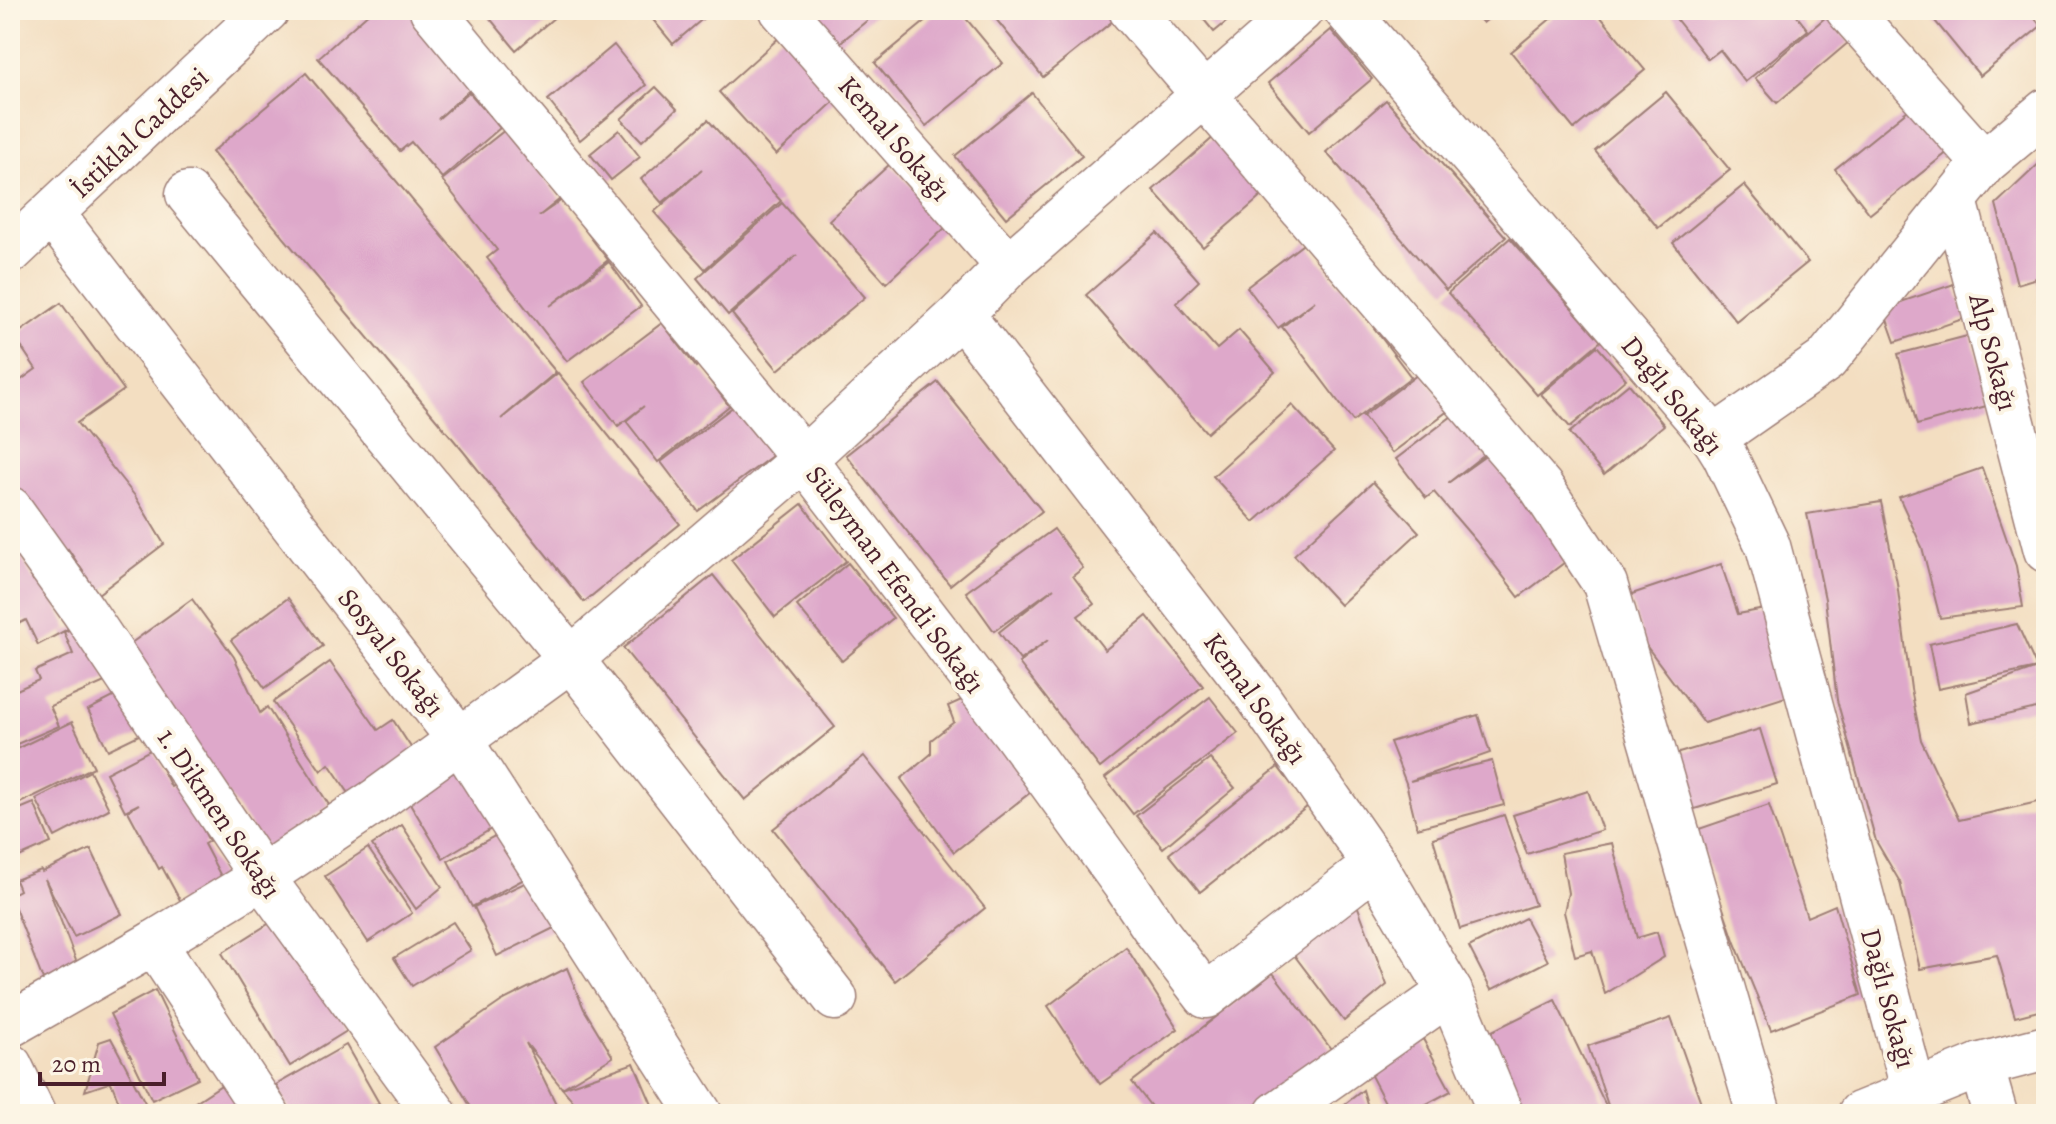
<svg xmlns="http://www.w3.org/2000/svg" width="2056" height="1124" viewBox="0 0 2056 1124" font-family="Alegreya,serif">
	<rect width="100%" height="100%" fill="#fcf5e5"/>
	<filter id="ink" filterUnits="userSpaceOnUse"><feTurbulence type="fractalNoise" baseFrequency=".0125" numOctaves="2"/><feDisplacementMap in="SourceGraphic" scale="16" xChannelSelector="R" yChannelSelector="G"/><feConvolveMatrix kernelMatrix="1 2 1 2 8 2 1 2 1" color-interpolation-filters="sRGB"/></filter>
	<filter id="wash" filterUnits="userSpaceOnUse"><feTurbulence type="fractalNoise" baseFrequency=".006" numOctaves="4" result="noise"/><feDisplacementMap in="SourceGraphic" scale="32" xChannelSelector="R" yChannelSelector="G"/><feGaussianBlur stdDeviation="1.8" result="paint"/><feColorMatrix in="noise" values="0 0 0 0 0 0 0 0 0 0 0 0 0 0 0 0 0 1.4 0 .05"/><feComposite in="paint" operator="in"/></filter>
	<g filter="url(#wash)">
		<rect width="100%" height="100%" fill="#f3dec1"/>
		<g id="blocks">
			<g fill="#dea8ca">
				<polygon points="372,10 410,10 476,84 438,119 469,92 500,128 442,178 411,142 400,151 318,58"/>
				<polygon points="483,10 563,10 516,50"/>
				<polygon points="645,10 713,10 673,44"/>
				<polygon points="809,10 880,10 837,45"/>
				<polygon points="939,10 959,10 1003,63 926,126 875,63"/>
				<polygon points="994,10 1106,10 1114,20 1043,77 991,13"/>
				<polygon points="1196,10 1241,10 1214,32"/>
				<polygon points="1472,10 1499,10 1483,23"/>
				<polygon points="1561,10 1595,10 1645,70 1574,129 1511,52"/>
				<polygon points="1669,10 1792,10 1808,30 1745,82 1720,50 1708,59"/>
				<polygon points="1926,10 2028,10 2041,26 1980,76"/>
				<polygon points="1827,16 1849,42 1777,103 1755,78"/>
				<polygon points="1331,30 1372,79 1309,132 1268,83"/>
				<polygon points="781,36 838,98 776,155 719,92"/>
				<polygon points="614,45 646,85 580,140 548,100"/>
				<polygon points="306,73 556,372 501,419 558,373 680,524 584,602 463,451 212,152"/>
				<polygon points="656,87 677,109 642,141 621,119"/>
				<polygon points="1666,92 1730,170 1658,228 1595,151"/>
				<polygon points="1032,93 1082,156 1006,218 955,156"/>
				<polygon points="1386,100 1506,237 1446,290 1326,152"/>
				<polygon points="1913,106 1949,151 1870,214 1835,169"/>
				<polygon points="708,120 781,201 705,269 654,212 702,170 662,203 641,179"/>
				<polygon points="505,130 560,199 539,216 562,200 608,260 550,306 609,262 641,306 567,361 487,258 497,250 442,180"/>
				<polygon points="619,130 640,157 611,180 590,154"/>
				<polygon points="1215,136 1264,194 1203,247 1153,190"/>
				<polygon points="2046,157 2046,275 2017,284 1996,204"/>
				<polygon points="890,164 947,226 886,283 829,220"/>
				<polygon points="1744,185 1808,262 1736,321 1673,243"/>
				<polygon points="782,203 865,297 778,370 732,314 797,255 728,315 697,278"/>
				<polygon points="1157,233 1199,281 1176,303 1217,349 1239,330 1275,372 1207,433 1086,295"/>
				<polygon points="1510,238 1601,341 1537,395 1448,293"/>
				<polygon points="1306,242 1338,285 1340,283 1411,377 1353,421 1282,327 1315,301 1278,328 1247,287"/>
				<polygon points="2046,277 2046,316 2045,316 2036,280"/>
				<polygon points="1954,284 1966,318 1895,342 1883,308"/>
				<polygon points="61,303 124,390 77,423 135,496 164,544 98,594 68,549 65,551 10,481 10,388 36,369 14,336"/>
				<polygon points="662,323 696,367 698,365 729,406 658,462 626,421 644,406 618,426 584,382"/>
				<polygon points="1971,335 1990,405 1917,425 1898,354"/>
				<polygon points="1597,346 1626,379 1570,427 1541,394"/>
				<polygon points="1421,372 1449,410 1392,453 1363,416"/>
				<polygon points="938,382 1042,511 950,585 846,455"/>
				<polygon points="1629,384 1664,425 1604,475 1569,433"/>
				<polygon points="1292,405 1334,451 1254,522 1213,476"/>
				<polygon points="734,406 772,456 698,511 661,462"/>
				<polygon points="1456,413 1486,453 1448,483 1487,455 1569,559 1519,597 1476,541 1434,492 1426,498 1396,459"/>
				<polygon points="1982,468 2016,566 2023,607 1940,618 1922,547 1899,497"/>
				<polygon points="1373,482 1419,532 1340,605 1294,555"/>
				<polygon points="1881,502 1897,583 1911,689 1921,740 1959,820 2046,800 2046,1009 2015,1017 1997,955 1920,969 1900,882 1876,841 1837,700 1825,599 1807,514"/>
				<polygon points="802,504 846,561 775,617 731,560"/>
				<polygon points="1054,529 1083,568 1073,576 1094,604 1078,616 1105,650 1147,616 1203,686 1100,768 1019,663 1048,640 1020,660 999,632 1054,588 994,631 966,592"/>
				<polygon points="14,541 33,580 42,575 68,629 38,645 26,620 10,628 10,543"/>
				<polygon points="848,563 893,618 842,661 797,606"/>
				<polygon points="1721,564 1738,614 1765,609 1792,695 1704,723 1645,644 1629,595"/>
				<polygon points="713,575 835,727 745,800 623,648"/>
				<polygon points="288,598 323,646 265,688 231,640"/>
				<polygon points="192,599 234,657 260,713 267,707 329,805 267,849 123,649"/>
				<polygon points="83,624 107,681 50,706 59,726 10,747 10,693 39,680 35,671 73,654 64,632"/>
				<polygon points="2017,624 2037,668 1938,689 1929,644"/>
				<polygon points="330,662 378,730 393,720 418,758 355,802 329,764 321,771 273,702"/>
				<polygon points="2037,668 2045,706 1971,723 1966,693"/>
				<polygon points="123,692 143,733 108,750 88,710"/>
				<polygon points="968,697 1036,788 954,852 901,779 931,754 931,740 954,722 948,706"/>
				<polygon points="1210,697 1238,733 1133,814 1105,778"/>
				<polygon points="1478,715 1490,753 1410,781 1492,761 1504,805 1417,828 1406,783 1390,742"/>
				<polygon points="72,722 94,767 10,808 10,752"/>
				<polygon points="1760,729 1777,784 1678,814 1662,758"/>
				<polygon points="152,749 171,787 179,783 209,841 204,844 223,880 181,902 162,867 159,869 128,811 139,804 125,811 106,773"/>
				<polygon points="864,756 985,908 895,981 773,829"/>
				<polygon points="1210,759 1235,788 1163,848 1136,816"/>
				<polygon points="466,765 501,823 443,858 408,800"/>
				<polygon points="1278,767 1308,806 1200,892 1169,854"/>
				<polygon points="90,771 109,809 55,837 36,799"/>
				<polygon points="1588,791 1602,830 1527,854 1513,815"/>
				<polygon points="34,803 51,843 10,861 10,813"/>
				<polygon points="1769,805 1807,917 1835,905 1861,995 1771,1030 1735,943 1696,830"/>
				<polygon points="1504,815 1535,905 1460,929 1433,838"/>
				<polygon points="402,825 442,887 416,909 372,845"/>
				<polygon points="502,832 526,878 472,907 448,861"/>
				<polygon points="1612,843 1637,938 1657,932 1664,957 1605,994 1592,951 1575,956 1564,912 1568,893 1561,853"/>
				<polygon points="368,848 412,913 368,942 325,876"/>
				<polygon points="91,849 122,914 74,937 45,879 78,966 43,980 10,895 19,890 15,880 41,870 42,872"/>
				<polygon points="535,878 558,926 497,956 474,907"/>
				<polygon points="1356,902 1387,985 1344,1021 1288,947"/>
				<polygon points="281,916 350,1029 290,1066 222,953"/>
				<polygon points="1525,918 1548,961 1491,990 1469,947"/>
				<polygon points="453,922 471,950 412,986 394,958"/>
				<polygon points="1126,947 1178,1029 1100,1084 1048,1006"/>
				<polygon points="567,968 584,1009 613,1057 562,1088 526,1043 561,1114 475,1114 435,1047 502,1001"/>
				<polygon points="1273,973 1331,1049 1247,1114 1157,1114 1132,1082"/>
				<polygon points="155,990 198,1078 152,1100 110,1014"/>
				<polygon points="1555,1000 1610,1114 1520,1114 1482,1036"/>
				<polygon points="1671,1018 1705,1114 1611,1114 1588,1046"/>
				<polygon points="111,1038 151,1114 104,1114 120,1105 111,1082 85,1091 99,1042"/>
				<polygon points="1423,1039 1451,1091 1408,1114 1391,1114 1367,1068"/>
				<polygon points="346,1045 379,1103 387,1114 369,1114 379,1103 361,1114 292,1114 276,1085"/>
				<polygon points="634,1063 656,1114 584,1114 562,1088"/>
				<polygon points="226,1082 247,1114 177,1114"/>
				<polygon points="1363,1090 1370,1114 1332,1114"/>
			</g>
		</g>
	</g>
	<g filter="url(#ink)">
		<use href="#blocks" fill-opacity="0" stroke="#9e7e76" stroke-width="2"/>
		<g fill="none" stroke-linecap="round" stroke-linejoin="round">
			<defs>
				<g id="street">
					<polyline points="432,10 804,459 1014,732 1126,886 1157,932 1206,996 1375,865"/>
					<polyline points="782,10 1008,266"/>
					<polyline points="1131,10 1541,487 1605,584 1759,1114"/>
					<polyline points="1346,10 1714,438 1724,454 1768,546 1914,1092"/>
					<polyline points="1848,10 1984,163"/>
					<polyline points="188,194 571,659 835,998"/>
					<polyline points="1955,200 2046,550"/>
					<polyline points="52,214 459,739 700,1114"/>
					<polyline points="961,314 1258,697 1375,865 1450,992 1501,1114"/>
					<polyline points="1714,438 1826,360 1984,163 2046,111"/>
					<polyline points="10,509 84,612 262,877 435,1114"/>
					<polyline points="154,943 267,1114"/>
					<polyline points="10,1025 154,943 262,877 377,800 571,659 804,459 961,314 1008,266 1301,10"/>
					<polyline points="1981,1065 1995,1114"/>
					<polyline points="10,1066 33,1114"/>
					<polyline points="1277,1114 1450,992"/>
				</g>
				<g id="secondary">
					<polyline points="10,252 267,10"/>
					<polyline points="1860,1114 1981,1065 2046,1048"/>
				</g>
			</defs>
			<use href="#street" stroke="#9e7e76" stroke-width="47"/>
			<use href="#secondary" stroke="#9e7e76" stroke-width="47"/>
			<use href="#street" stroke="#fff" stroke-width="44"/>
			<use href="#secondary" stroke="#fff" stroke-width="44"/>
		</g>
	</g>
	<g text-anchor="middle" stroke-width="8" stroke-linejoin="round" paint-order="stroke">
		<g font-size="28" fill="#4a1f2b" stroke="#fcf5e5">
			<text transform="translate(139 132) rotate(-43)" y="10">İstiklal Caddesi</text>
			<text transform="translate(895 138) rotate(49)" y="10">Kemal Sokağı</text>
			<text transform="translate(1994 352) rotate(75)" y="10">Alp Sokağı</text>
			<text transform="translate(1673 395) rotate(51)" y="10">Dağlı Sokağı</text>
			<text transform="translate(896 579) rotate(53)" y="10">Süleyman Efendi Sokağı</text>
			<text transform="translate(392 652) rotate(52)" y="10">Sosyal Sokağı</text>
			<text transform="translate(1256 698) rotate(54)" y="10">Kemal Sokağı</text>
			<text transform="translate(220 813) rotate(56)" y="10">1. Dikmen Sokağı</text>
			<text transform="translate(1889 998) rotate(75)" y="10">Dağlı Sokağı</text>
		</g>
	</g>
	<rect width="2056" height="1124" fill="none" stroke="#fcf5e5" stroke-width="40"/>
	<path d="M40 1072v12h124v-12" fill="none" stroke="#4a1f2b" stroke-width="4"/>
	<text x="52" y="1072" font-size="24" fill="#4a1f2b" stroke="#fcf5e5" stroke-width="6" paint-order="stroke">20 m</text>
</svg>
